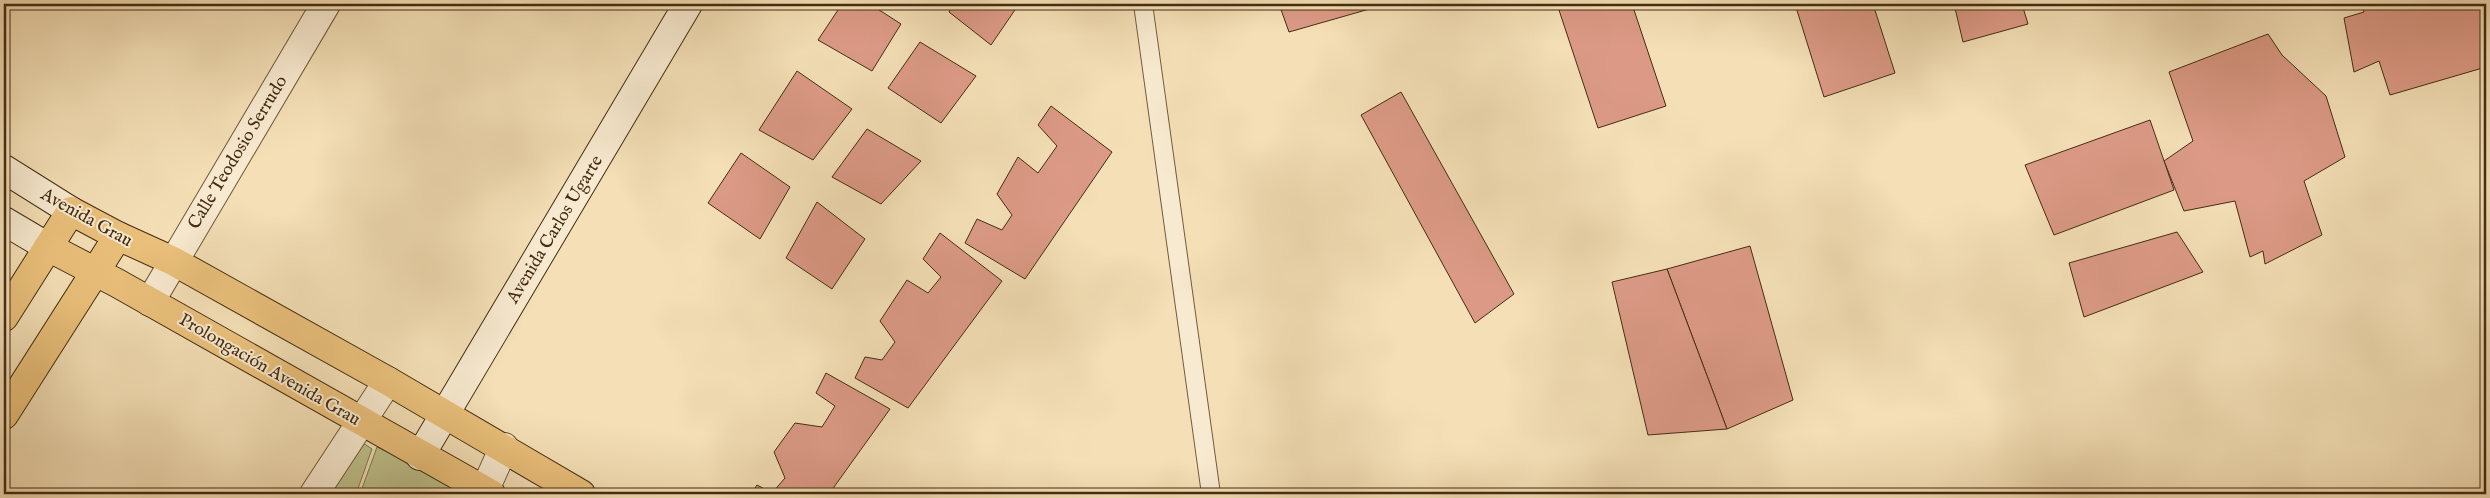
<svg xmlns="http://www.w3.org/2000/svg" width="2490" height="498" viewBox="0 0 2490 498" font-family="'IM FELL English',serif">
	<rect width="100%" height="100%" fill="#f4dfb6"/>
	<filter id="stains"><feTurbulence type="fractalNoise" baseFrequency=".004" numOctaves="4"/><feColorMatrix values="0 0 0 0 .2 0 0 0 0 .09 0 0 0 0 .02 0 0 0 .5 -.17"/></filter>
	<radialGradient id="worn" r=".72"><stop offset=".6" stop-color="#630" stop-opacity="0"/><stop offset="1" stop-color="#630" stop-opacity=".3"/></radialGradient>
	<g fill="#bec18c" stroke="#817750">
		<polygon points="360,441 372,449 356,494 324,494"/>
		<polygon points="377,447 477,494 360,494"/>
	</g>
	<g fill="#dc9a86" stroke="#442d13">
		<polygon points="842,4 870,4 901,24 872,71 818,40"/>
		<polygon points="953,4 1019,4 991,45 949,12"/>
		<polygon points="1279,4 1387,4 1289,32"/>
		<polygon points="1557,4 1632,4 1666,106 1598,128"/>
		<polygon points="1795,4 1873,4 1895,73 1824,97"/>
		<polygon points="1954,4 2022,4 2028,24 1963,42"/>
		<polygon points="2361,4 2486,4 2486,67 2390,95 2379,61 2354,72 2344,18 2364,12"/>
		<polygon points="2268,34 2282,55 2326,96 2345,157 2304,181 2322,235 2265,264 2263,251 2250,257 2235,201 2184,211 2164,161 2193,141 2169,72"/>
		<polygon points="920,42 976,76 941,123 888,88"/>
		<polygon points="797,71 852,109 813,160 759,130"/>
		<polygon points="1401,92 1514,294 1475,323 1361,115"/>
		<polygon points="1051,106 1112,152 1025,279 965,243 977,219 1002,230 1012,215 997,194 1018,157 1038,173 1057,146 1038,125"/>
		<polygon points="2150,120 2174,190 2054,235 2025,165"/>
		<polygon points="867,129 921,161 881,204 832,177"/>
		<polygon points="741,153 790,187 760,239 708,203"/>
		<polygon points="817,202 865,239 832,289 786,258"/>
		<polygon points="2177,232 2203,272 2084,317 2069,263"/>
		<polygon points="940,233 1002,281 908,408 855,378 865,357 882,360 895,342 880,321 907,280 928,293 941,277 923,259"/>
		<polygon points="1750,246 1793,400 1727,429 1667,269"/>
		<polygon points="1667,269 1727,429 1648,435 1612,282"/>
		<polygon points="826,373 890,409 829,494 751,494 757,485 772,493 785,478 774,452 795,423 822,427 835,406 816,393"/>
	</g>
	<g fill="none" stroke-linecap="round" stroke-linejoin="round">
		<defs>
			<polyline id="lane" points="1143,4 1211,494"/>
			<g id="street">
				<polyline points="150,302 326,4"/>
				<polyline points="314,494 388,381"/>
				<polyline points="483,494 504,447"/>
			</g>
			<g id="secondary">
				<polyline points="4,169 71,211"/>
				<polyline points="4,221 48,247"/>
				<polyline points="420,456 688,4"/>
			</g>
			<g id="highway">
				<polyline points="48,247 117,283 491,494"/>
				<polyline points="4,317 71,211 118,236 173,261 388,381 581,494"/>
				<polyline points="4,415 118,236"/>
			</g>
		</defs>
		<use href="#lane" stroke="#705a3c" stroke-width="20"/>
		<use href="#street" stroke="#705a3c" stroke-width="30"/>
		<use href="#secondary" stroke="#442d13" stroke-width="30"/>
		<use href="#highway" stroke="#442d13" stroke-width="30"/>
		<use href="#lane" stroke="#f8ead0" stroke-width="18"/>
		<use href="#street" stroke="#f8ead0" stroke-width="28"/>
		<use href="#secondary" stroke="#f8ead0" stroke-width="28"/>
		<use href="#highway" stroke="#eac07b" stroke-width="28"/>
	</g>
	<g text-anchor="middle" stroke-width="4" stroke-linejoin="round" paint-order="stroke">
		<g font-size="18" fill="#442d13" stroke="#f8ead0">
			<text transform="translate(237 152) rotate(-59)" y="6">Calle Teodosio Serrudo</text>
			<text transform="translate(87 217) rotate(29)" y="6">Avenida Grau</text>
			<text transform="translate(554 229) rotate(-59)" y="6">Avenida Carlos Ugarte</text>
			<text transform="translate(270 369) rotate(30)" y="6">Prolongación Avenida Grau</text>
		</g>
	</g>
	<rect width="2490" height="498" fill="none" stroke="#f4dfb6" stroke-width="20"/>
	<rect x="5" y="5" width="2480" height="488" fill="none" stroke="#442d13" stroke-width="2.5"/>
	<rect x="10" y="10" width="2470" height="478" fill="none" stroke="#442d13"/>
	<rect width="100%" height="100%" filter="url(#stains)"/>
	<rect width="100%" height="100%" fill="url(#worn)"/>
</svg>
